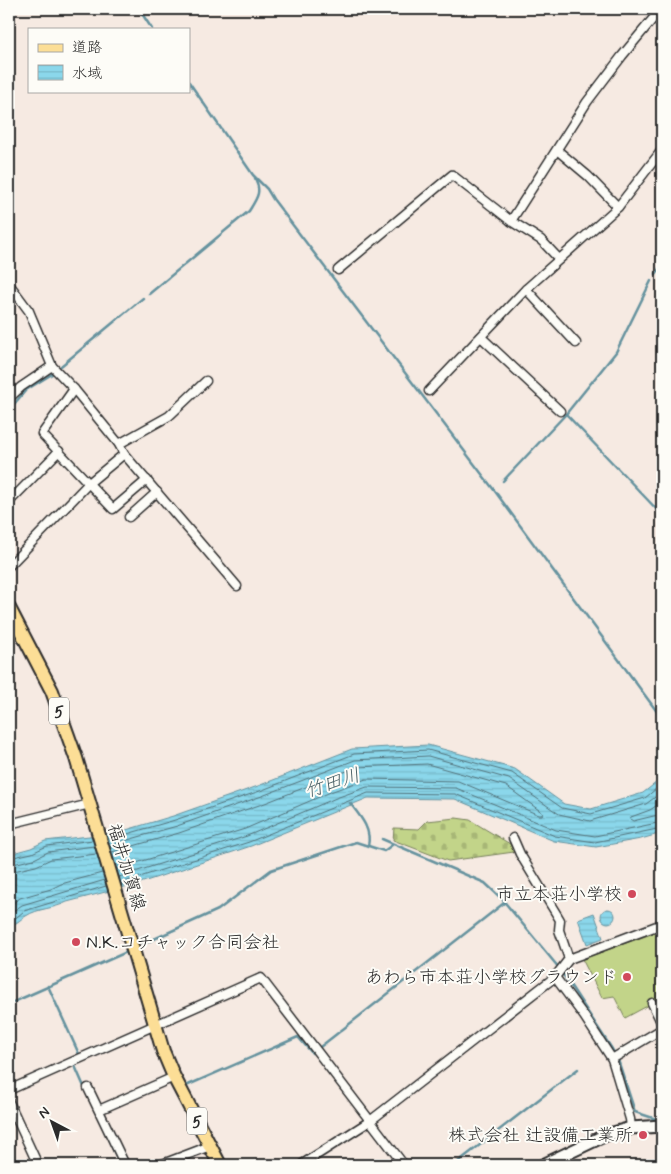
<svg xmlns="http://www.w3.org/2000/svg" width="671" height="1174" viewBox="0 0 671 1174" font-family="Mynerve,'Klee One',sans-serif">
	<defs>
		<pattern id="cemetery-stones" width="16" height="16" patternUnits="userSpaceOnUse" patternTransform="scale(1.25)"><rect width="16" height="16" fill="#c2d489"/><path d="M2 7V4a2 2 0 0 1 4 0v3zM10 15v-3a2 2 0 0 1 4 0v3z" fill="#a7b676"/></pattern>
		<pattern id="water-rules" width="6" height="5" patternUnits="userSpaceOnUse" patternTransform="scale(1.25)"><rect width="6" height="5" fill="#8bd7eb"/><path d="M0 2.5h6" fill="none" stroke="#78b9ca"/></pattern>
	</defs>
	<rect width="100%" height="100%" fill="#f6eae2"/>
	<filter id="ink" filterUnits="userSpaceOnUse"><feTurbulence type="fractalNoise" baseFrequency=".02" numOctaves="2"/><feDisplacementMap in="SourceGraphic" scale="10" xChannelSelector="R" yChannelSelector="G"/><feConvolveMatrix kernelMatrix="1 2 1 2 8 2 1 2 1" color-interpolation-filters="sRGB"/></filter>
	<g filter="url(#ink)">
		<polygon fill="url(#cemetery-stones)" stroke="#76805a" points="456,818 470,820 510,844 514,852 448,861 393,840 394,828 419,829 427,821"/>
		<polygon fill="#c2d489" stroke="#76805a" points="662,930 662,998 625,1018 614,996 602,998 582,959"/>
		<g fill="url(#water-rules)" stroke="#65929e">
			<path d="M428 745 515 769 564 804 591 809 643 793 662 778V833L641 839 596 847 554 841 455 799 368 798 251 846 140 883 67 902C54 909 38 908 26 916 19 920 17 924 9 926V854L31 848 45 841 116 833 173 816 258 786 352 749Z"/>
			<circle cx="608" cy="916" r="7"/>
			<polygon points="594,913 603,938 587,944 578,919"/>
		</g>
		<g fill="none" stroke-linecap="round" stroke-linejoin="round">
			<g stroke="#517078" stroke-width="1">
				<polyline points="662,802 650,810 631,817 630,819 633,821 662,814"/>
				<polyline points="108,839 117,837 175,820 260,791 354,754 428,750 512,773 562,808 591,814 645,798 662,784"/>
				<polyline points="110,845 177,826 262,796 355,760 428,756 509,779 559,814 590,821 646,804 662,792"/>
				<polyline points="112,852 179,833 265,803 357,767 427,764 506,786 543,813 542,815 539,815 458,781 366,779 333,791 245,829 117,869"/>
				<polyline points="9,858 32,853 47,846 93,840"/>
				<polyline points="9,865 34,859 48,852 94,846"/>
				<polyline points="9,872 36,866 51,859 97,854"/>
				<polyline points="119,877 247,836 336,798 367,787 456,788 556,830 595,836 662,822"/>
				<polyline points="121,883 249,842 368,793 455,794 555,836 595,842 662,828"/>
				<polyline points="9,906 20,898 51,889 61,884 102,873"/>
				<polyline points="9,914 22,905 105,880"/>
				<polyline points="9,921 17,917 24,911 106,886"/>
			</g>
			<g stroke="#65929e" stroke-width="2.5">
				<polyline points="139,9 152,29"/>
				<polyline points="189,82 253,175 267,189 273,199 494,490 658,713"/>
				<polyline points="656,274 662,264"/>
				<path d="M149 294 249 211C257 198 262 192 255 178"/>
				<polyline points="61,366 143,298"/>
				<polyline points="9,410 26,390 52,374"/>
				<polyline points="566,414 662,515"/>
				<polyline points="503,481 566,414 616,352 651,281"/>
				<path d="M350 803C360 816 372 829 368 846"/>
				<polyline points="382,839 485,883 502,899 559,968 612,1049 618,1060 635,1112 662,1121"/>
				<polyline points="143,944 218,910 271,870 356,842 384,851 392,845"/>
				<polyline points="48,986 79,1054"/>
				<polyline points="9,1004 129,951"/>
				<polyline points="320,1047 504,903"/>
				<polyline points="75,1066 85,1089"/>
				<polyline points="186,1086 298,1037 312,1053"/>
				<polyline points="100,1121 120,1165"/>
				<polyline points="620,1136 631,1135"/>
				<polyline points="454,1165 578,1069"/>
			</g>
			<defs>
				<g id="minor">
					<polyline points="557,150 588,176 618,207"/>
					<polyline points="511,221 587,102 622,56 661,9"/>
					<polyline points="338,270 452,175 511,221 541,240 559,259"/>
					<polyline points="9,284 29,311 52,366 74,389 119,444 124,454 237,586"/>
					<polyline points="526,289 576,343"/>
					<polyline points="481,337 560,411"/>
					<polyline points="74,389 42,434 113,509 147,480"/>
					<polyline points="429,391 526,289 618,207 662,150"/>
					<polyline points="9,398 21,387 52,366"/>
					<polyline points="119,444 169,416 206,381"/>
					<polyline points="9,502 59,451"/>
					<polyline points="129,517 157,492"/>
					<polyline points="9,566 89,483 124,454"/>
					<polyline points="9,824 90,804"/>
					<polyline points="513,838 520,854 560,920 559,930 569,959 555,977"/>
					<polyline points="569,959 662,924"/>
					<polyline points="652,1003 662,1024"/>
					<polyline points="612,1059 662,1029"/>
					<polyline points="88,1088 125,1165"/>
					<polyline points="9,1090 261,978 404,1165"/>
					<polyline points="9,1102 38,1165"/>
					<polyline points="99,1110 174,1077"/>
					<polyline points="160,1165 210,1146"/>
					<polyline points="301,1165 370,1121 555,977 584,1016 612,1059 630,1119 631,1128"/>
				</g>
				<polyline id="secondary" points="543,1165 606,1135 631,1128 662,1126"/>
				<polyline id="primary" points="9,608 52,691 76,758 163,1051 174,1077 220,1165"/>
			</defs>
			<use href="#minor" stroke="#2b2b2b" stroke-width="11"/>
			<use href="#secondary" stroke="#2b2b2b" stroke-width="15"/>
			<use href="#primary" stroke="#2b2b2b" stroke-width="16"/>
			<use href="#minor" stroke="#fdfcf7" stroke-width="8"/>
			<use href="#secondary" stroke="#fdfcf7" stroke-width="11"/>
			<use href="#primary" stroke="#fcde96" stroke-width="12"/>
		</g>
	</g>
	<g fill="#d1495b" stroke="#fdfcf7" stroke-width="2">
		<circle cx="632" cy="894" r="5"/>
		<circle cx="76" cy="942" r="5"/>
		<circle cx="627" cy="977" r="5"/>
		<circle cx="643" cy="1135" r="5"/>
	</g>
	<g text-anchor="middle" stroke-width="4" stroke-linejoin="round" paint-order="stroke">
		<g fill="#fdfcf7" stroke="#6a6a68" stroke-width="1">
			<rect x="49" y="697.5" width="20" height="27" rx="4"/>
			<rect x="187" y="1107.5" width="20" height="27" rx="4"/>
		</g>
		<g font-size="16" font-weight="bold" fill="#2b2b2b">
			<text x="59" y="717">5</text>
			<text x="197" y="1127">5</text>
		</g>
		<g font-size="18" fill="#2b2b2b" stroke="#fdfcf7">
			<text transform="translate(127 867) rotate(73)" y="6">福井加賀線</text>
		</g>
		<g font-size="18" fill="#2b2b2b" stroke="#fdfcf7" text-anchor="end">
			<text x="622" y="900">市立本荘小学校</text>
			<text x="86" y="948" text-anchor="start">N.K.コチャック合同会社</text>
			<text x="617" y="983">あわら市本荘小学校グラウンド</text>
			<text x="633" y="1141">株式会社 辻設備工業所</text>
		</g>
		<g font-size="19" font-style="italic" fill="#485f65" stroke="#fdfcf7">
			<text transform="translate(332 782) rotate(-18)" y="7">竹田川</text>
		</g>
	</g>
	<rect width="671" height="1174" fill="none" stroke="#fdfcf7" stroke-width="30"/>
	<rect x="15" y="15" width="641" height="1144" fill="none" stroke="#2b2b2b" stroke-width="2" filter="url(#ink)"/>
	<rect x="28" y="28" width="162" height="65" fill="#fdfcf7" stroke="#a9a8a5"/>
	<rect x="38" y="44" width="25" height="8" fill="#fcde96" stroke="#a9a8a5"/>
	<text x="72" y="52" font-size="15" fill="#2b2b2b">道路</text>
	<rect x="38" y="65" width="25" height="15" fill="url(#water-rules)" stroke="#a9a8a5"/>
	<text x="72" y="78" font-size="15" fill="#2b2b2b">水域</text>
	<g transform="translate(52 1122) rotate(319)" stroke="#fdfcf7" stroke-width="4" paint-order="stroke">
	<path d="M0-4L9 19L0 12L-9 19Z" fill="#2b2b2b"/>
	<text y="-8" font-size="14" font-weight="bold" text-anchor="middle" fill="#2b2b2b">N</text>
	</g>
</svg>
